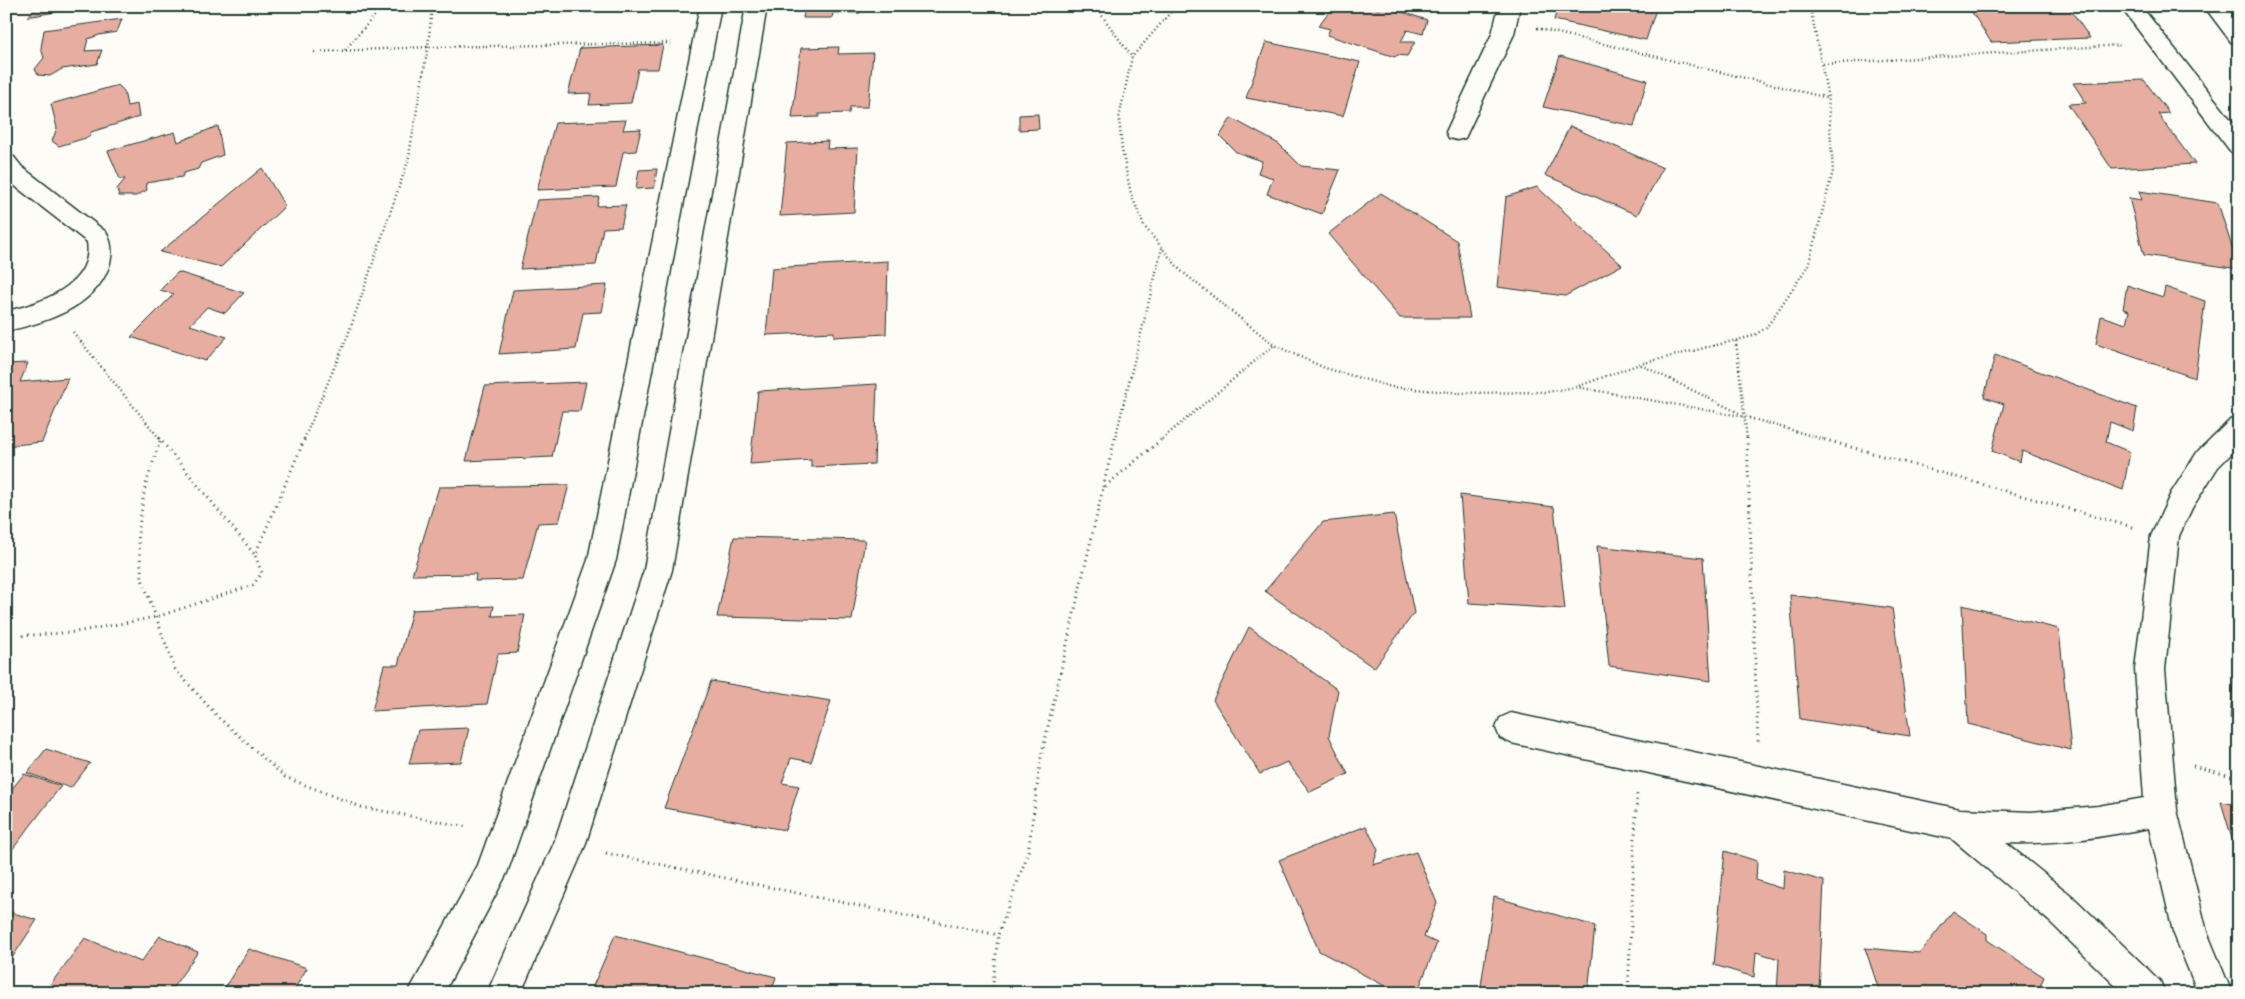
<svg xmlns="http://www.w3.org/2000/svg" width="2245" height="999" viewBox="0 0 2245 999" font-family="'Patrick Hand',sans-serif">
	<rect width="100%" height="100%" fill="#fdfcf7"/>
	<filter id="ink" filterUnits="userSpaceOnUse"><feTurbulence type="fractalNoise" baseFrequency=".02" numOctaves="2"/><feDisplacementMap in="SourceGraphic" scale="10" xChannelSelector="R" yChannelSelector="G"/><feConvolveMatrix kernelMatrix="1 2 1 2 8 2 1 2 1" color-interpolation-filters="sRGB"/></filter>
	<g filter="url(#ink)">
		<g fill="#e6ada0" stroke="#1f3d34">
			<polygon points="39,6 89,6 27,17"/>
			<polygon points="805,6 881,6 861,8 860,13 833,13 832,18 803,18"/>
			<polygon points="1336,6 1370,6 1378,10 1384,6 1427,20 1423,34 1407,30 1401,42 1415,42 1407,56 1397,55 1395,57 1327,35 1330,29 1318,26 1328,13"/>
			<polygon points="1558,6 1657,6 1646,40 1554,20"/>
			<polygon points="1968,6 2068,6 2090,38 1991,42"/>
			<polygon points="122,19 117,32 99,35 88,39 85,51 102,50 97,64 62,69 50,76 38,75 35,69 44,58 41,48 44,30"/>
			<polygon points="1266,42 1360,62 1343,116 1246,98"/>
			<polygon points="663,45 658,69 638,69 631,103 589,105 591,93 568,94 580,48"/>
			<polygon points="839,47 838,54 873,53 868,107 850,107 849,113 819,114 819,117 792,118 801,48"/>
			<polygon points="1560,56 1647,80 1634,126 1543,107"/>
			<polygon points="2144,80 2169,113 2158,114 2195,164 2112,169 2068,104 2086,103 2073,83"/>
			<polygon points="118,85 124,91 127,106 137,104 139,117 91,132 89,137 59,146 52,141 57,128 51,104"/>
			<polygon points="1038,114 1039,129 1019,130 1019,115"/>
			<polygon points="1231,118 1279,144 1301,166 1340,170 1322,214 1267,194 1273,178 1258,173 1262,161 1236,152 1220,136"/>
			<polygon points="626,120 623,130 641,129 636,151 623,152 616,187 537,190 555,123"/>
			<polygon points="218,126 223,155 201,163 198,169 184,173 182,177 146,183 147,190 136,196 119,196 117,189 125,179 120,179 108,151 175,132 178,142"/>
			<polygon points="1570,126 1663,168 1637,215 1545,175"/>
			<polygon points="828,141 827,149 858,148 854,212 780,216 787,143"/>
			<polygon points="262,168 285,206 221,267 160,252"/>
			<polygon points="657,169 654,188 636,189 639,170"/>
			<polygon points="1537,187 1622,265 1565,296 1497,287 1506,197"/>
			<polygon points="2139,191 2218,203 2239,269 2144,255 2129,198 2142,200"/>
			<polygon points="1381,193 1457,241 1470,318 1400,318 1328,234"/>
			<polygon points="599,197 597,206 626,205 621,227 603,228 596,265 520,269 537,200"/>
			<polygon points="888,261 886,334 834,337 834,332 766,335 772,268"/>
			<polygon points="178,272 244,293 225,313 207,307 190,325 227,337 205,361 131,337 174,294 160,290"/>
			<polygon points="607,285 602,312 583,313 576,349 499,354 513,290"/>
			<polygon points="2127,285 2163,297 2165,287 2205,301 2195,378 2096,344 2101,316 2126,324 2129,311 2123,309"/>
			<polygon points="1995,355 2137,408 2133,431 2110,422 2106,442 2130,452 2123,490 2022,451 2020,462 1992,451 2004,404 1984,397"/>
			<polygon points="28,363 20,382 68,378 42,442 6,446 6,364"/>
			<polygon points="586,382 580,411 562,411 552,457 466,461 485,386"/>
			<polygon points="877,384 874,464 811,467 811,460 750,464 758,391"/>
			<polygon points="569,485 559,522 538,523 523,580 475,581 476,574 412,575 439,487"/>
			<polygon points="1460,495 1554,507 1565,609 1469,603"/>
			<polygon points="1394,514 1414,613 1374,668 1265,591 1323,522"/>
			<polygon points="734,537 865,540 852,620 717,617"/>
			<polygon points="1597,546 1703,558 1711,681 1609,666"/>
			<polygon points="1790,595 1892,608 1910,736 1800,719"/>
			<polygon points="1962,605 2059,629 2071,750 1968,724"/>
			<polygon points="494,606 492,616 525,615 517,653 498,654 487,704 372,711 384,665 398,665 412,610"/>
			<polygon points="1249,627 1338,690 1329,736 1348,774 1310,792 1287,762 1260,774 1213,700"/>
			<polygon points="2238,628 2239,629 2239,721 2230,718"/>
			<polygon points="711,681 831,701 811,762 791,758 782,783 799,786 785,830 664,808"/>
			<polygon points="469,728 461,762 409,764 418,730"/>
			<polygon points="46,749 90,763 71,788 27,773"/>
			<polygon points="24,774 61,786 12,850 6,848 6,796"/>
			<polygon points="2221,802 2239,805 2239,862"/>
			<polygon points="1366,826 1378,850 1373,865 1416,852 1437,903 1424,937 1437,943 1417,993 1398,993 1319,951 1279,860"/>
			<polygon points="1725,851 1757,861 1756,880 1783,889 1784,870 1824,881 1819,993 1777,993 1779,959 1756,952 1754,977 1714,965"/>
			<polygon points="1494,897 1595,926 1588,993 1480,993"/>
			<polygon points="6,911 37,920 6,967"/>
			<polygon points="1953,911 1987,934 1987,940 2044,977 2040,986 2049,993 1880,993 1865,948 1920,953"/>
			<polygon points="615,935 776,977 771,993 590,993"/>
			<polygon points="160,936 198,952 169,993 44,993 85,938 141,962"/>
			<polygon points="249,949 307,968 295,988 309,993 221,993"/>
		</g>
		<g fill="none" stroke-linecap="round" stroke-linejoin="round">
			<defs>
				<g id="minor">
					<polygon points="700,6 721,6 616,560 507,873 444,993 408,993 478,865 588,560"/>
					<polygon points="746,6 767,6 672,570 585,846 521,993 487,993 554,843 644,570"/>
					<polygon points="1499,6 1520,6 1514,34 1465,138 1457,140 1449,138 1446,132 1492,34"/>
					<polygon points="2120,6 2141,6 2239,130 2239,154 2231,152"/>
					<path d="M6 155 14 157 22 167 106 232C113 244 113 256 108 269 93 308 44 323 6 331V311C40 304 94 285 87 242L6 179Z"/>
					<path d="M2239 417V446L2218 467 2192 508 2179 536 2165 669 2177 810 2207 932 2232 993H2198L2173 932 2149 828C2102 837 2055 845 2006 843L2073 897 2160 981 2165 993H2123L2049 921 1952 839 1511 743 1500 738 1496 728 1500 718 1511 713 1960 809 2031 812 2098 806 2144 798 2135 669 2151 536 2171 493 2198 451 2230 420Z"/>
				</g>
				<polygon id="tertiary" points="2204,6 2226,6 2239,22 2239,44 2231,42"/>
			</defs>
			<use href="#minor" stroke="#1f3d34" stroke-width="3"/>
			<use href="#tertiary" stroke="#1f3d34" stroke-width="3"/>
			<g stroke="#1f3d34" stroke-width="2.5" stroke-dasharray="1 3" stroke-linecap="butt">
				<polyline points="1095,6 1132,57"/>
				<polyline points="1176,6 1132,57 1119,118 1122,150 1131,194 1144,226 1180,270 1274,345 1325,368 1392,387 1460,393 1547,392 1576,387 1640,364 1753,336 1766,328 1808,266 1833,171 1828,98 1810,6"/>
				<polyline points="1459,6 1475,11"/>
				<polyline points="1100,12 1125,6"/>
				<polyline points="1537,28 1828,98"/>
				<polyline points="345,50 383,6"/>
				<polyline points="314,52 428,47 671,43"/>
				<polyline points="1823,64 2121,45"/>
				<polyline points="73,332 160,439"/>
				<polyline points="1736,341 1747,439"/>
				<polyline points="1641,365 1741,414"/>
				<polyline points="1576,387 1746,417 1823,439"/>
				<polyline points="304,439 348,335 408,161 428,47 432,6"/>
				<polyline points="1115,439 1162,248"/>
				<polyline points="1162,439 1274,345"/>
			</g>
			<g stroke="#1f3d34" stroke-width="3" stroke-dasharray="1 4.5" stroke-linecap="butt">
				<polyline points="159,438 255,555"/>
				<polyline points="1747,438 1758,743"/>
				<polyline points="1819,438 2132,527"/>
				<polyline points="160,441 145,487 138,533 142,579 175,669 219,718 285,777 361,807 468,827"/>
				<polyline points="1103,487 1115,438"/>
				<polyline points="6,637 76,632 156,617 253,585 262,573 255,555 305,438"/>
				<polyline points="2193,766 2239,778"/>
				<polyline points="606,853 998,935 1028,853 1041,757 1103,488 1163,438"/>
				<polyline points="992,993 998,935"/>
				<polyline points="1628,993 1637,791"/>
			</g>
			<use href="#minor" fill="#fdfcf7" fill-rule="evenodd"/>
			<use href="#tertiary" fill="#fdfcf7" fill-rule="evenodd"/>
		</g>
	</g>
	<rect width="2245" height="999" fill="none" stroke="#fdfcf7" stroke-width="25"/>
	<rect x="12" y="12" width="2220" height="974" fill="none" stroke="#1f3d34" stroke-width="2" filter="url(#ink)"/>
</svg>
